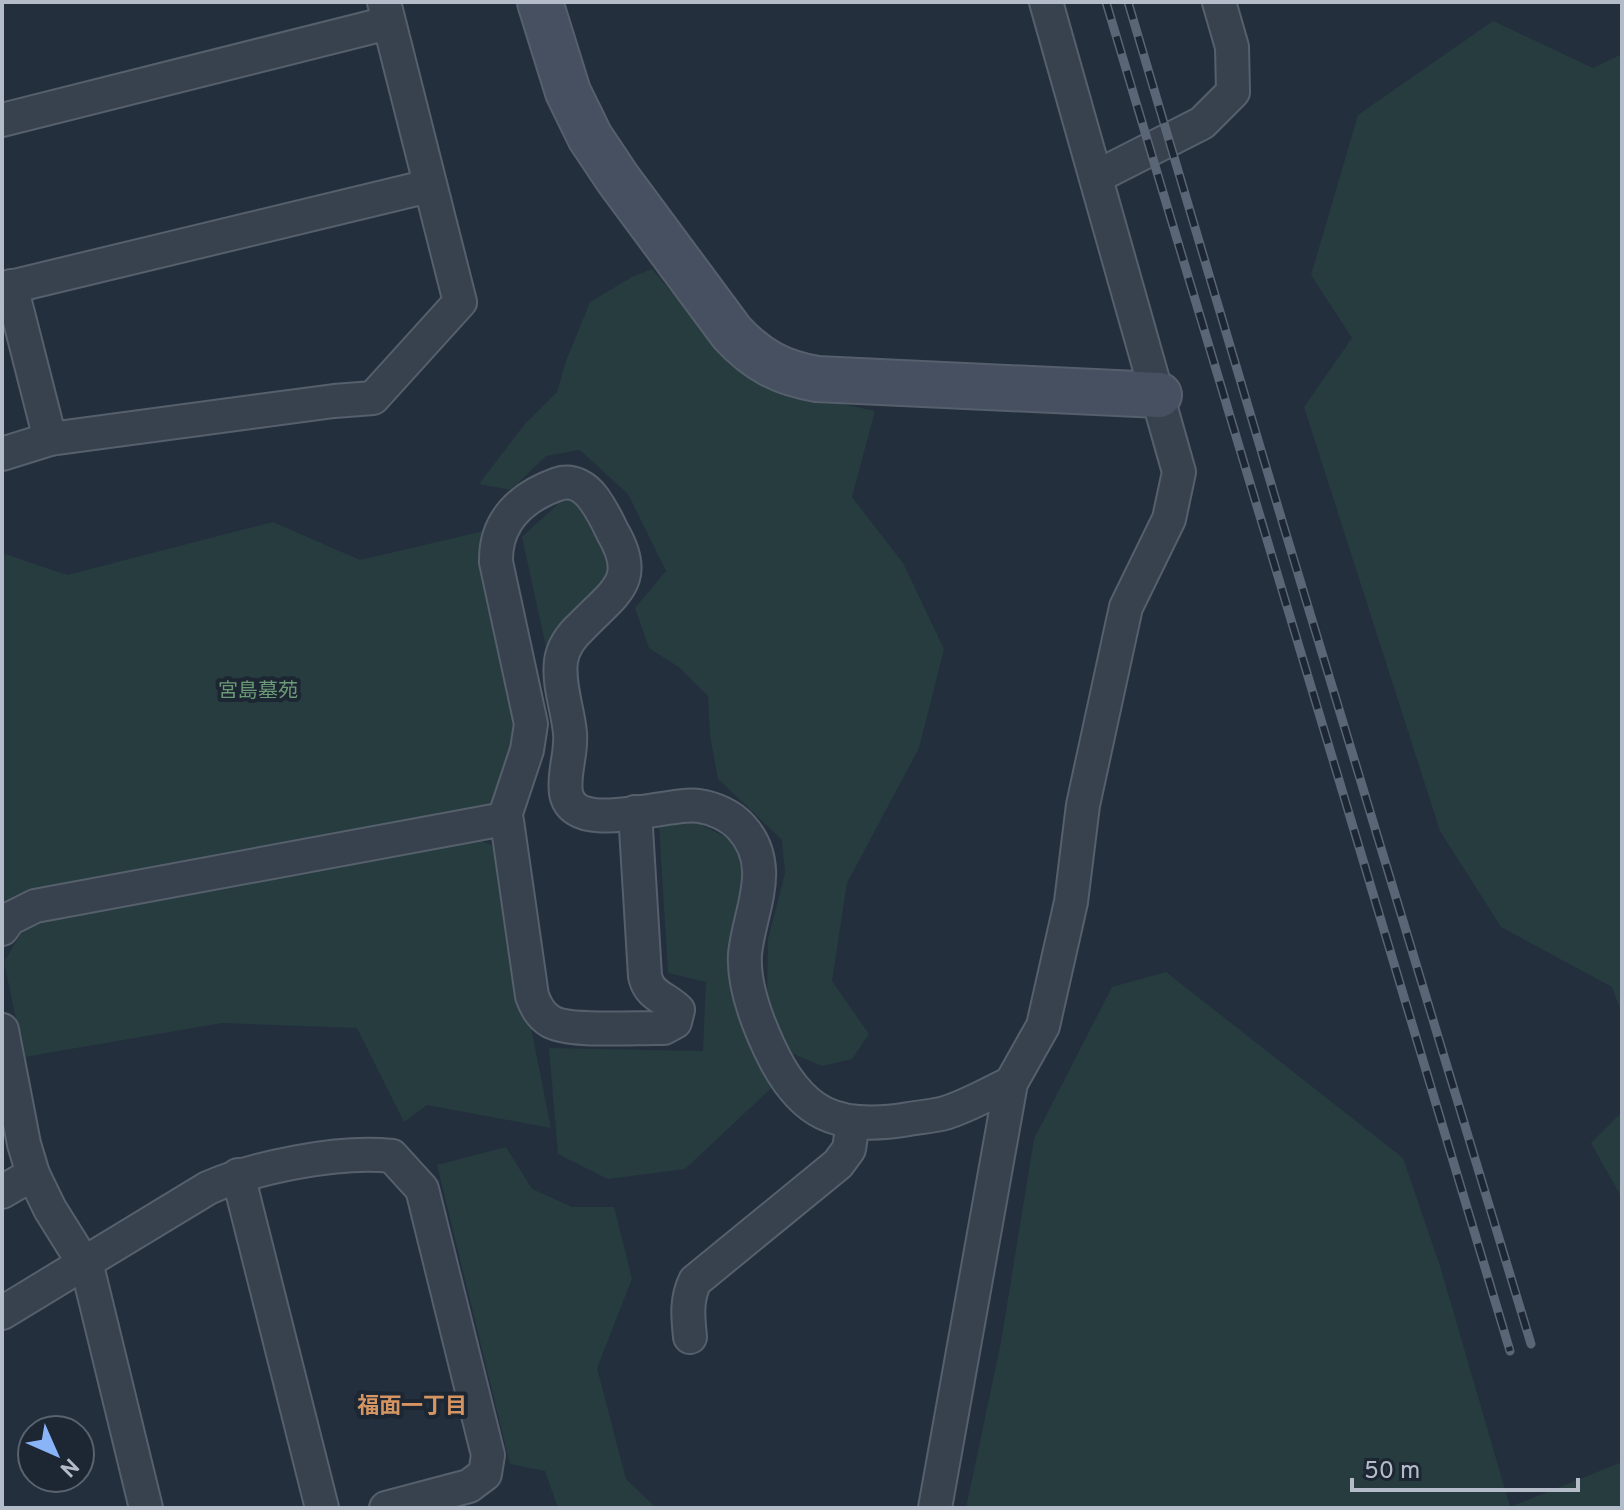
<svg xmlns="http://www.w3.org/2000/svg" width="1624" height="1510" viewBox="0 0 1624 1510" font-family="Overpass,'Noto Sans JP',sans-serif">
	<rect width="100%" height="100%" fill="#242f3e"/>
	<g fill="#263c3f">
		<polygon points="1493,21 1593,68 1622,54 1622,1014 1612,987 1501,927 1440,831 1304,407 1352,338 1311,275 1358,115"/>
		<polygon points="652,269 726,357 795,394 875,411 852,497 903,563 944,649 919,748 847,883 832,981 869,1034 852,1059 822,1066 784,1050 767,1002 768,939 785,873 782,840 718,779 710,735 708,696 680,668 649,648 635,608 666,571 628,494 580,450 546,456 511,490 479,484 524,425 557,392 566,361 590,302 632,277"/>
		<polygon points="571,492 613,551 612,581 546,647 522,537"/>
		<polygon points="273,522 360,560 484,531 519,733 502,801 2,904 2,553 67,575"/>
		<polygon points="696,822 733,841 755,883 740,985 778,1082 685,1169 608,1179 558,1154 549,1048 703,1051 706,982 668,973 659,826"/>
		<polygon points="470,837 495,846 551,1128 427,1105 404,1122 357,1028 222,1023 24,1057 4,962 29,920"/>
		<polygon points="1166,972 1403,1158 1441,1269 1510,1507 1622,1462 1622,1508 966,1508 1001,1342 1034,1139 1112,987"/>
		<polygon points="1622,1112 1622,1198 1591,1143"/>
		<polygon points="506,1147 532,1189 572,1207 614,1207 632,1279 597,1368 626,1479 656,1508 558,1508 545,1471 510,1464 437,1165"/>
	</g>
	<g fill="none" stroke-linecap="round" stroke-linejoin="round">
		<defs>
			<g id="street">
				<polyline points="2,120 388,23"/>
				<polyline points="1096,177 1202,123 1233,92 1232,47 1219,2"/>
				<polyline points="11,286 50,439 334,401 373,398 460,302 384,2"/>
				<polyline points="2,289 429,186"/>
				<polyline points="2,454 50,439"/>
				<path d="M504 819 507 821 532 996C536 1006 540 1015 550 1021 568 1033 639 1027 664 1028L675 1022 678 1010C665 997 649 996 645 976L635 812"/>
				<path d="M2 929 9 919 35 906 504 819 527 750 531 724 496 562C495 521 521 497 558 484 573 479 586 488 594 499 601 509 607 520 612 531 641 580 616 591 582 626 572 635 563 647 561 661 558 685 568 710 570 733 572 754 563 772 566 793 574 838 668 801 699 806 714 808 731 816 741 827 777 866 749 911 745 954 743 985 756 1019 769 1047 800 1115 837 1131 909 1119 921 1117 934 1116 945 1113 968 1106 990 1093 1011 1083"/>
				<polyline points="2,1030 24,1144 33,1174 2,1192"/>
				<polyline points="33,1174 50,1209 88,1270 146,1508"/>
				<polyline points="238,1175 322,1508"/>
				<path d="M2 1313 208 1188C256 1167 340 1150 392 1156L422 1189 488 1455 485 1474 469 1486 386 1508"/>
				<path d="M690 1337C688 1317 686 1300 695 1281L838 1164 849 1149 853 1122"/>
				<polyline points="935,1508 1011,1083 1043,1026 1071,902 1083,805 1126,607 1169,519 1179,472 1046,2"/>
			</g>
			<path id="secondary" d="M540 2 568 92 590 137 618 179 732 333C757 360 781 373 817 379L1159 395"/>
		</defs>
		<use href="#street" stroke="#565f6c" stroke-width="36"/>
		<use href="#secondary" stroke="#565f6c" stroke-width="48"/>
		<use href="#street" stroke="#38414e" stroke-width="32"/>
		<use href="#secondary" stroke="#465061" stroke-width="44"/>
		<defs>
			<g id="rail">
				<polyline points="1106,2 1510,1351"/>
				<polyline points="1128,2 1283,524 1531,1344"/>
			</g>
		</defs>
		<use href="#rail" stroke="#5a6575" stroke-width="9"/>
		<use href="#rail" stroke="#1d2633" stroke-width="6" stroke-dasharray="18" stroke-linecap="butt"/>
	</g>
	<g text-anchor="middle" stroke-width="8" stroke-linejoin="round" paint-order="stroke">
		<g font-size="20" fill="#6b9a76" stroke="#1d2633">
			<text x="258" y="697">宮島墓苑</text>
		</g>
		<g font-size="22" font-weight="bold" fill="#d59563" stroke="#1d2633">
			<text x="412" y="1413">福面一丁目</text>
		</g>
	</g>
	<rect width="1624" height="1510" fill="none" stroke="#b4bcc9" stroke-width="8"/>
	<g transform="translate(56 1454) rotate(135)"><circle r="38" fill="#1d2633" stroke="#59626f" stroke-width="2"/>
	<path d="M0-6L14 30L0 20L-14 30Z" fill="#8ab4f8"/>
	<text y="-12" font-size="22" font-weight="bold" text-anchor="middle" fill="#b4bcc9">N</text>
	</g>
	<path d="M1352 1478v12h226v-12" fill="none" stroke="#b4bcc9" stroke-width="4"/>
	<text x="1364" y="1478" font-size="24" fill="#b4bcc9" stroke="#1d2633" stroke-width="6" paint-order="stroke">50 m</text>
</svg>
